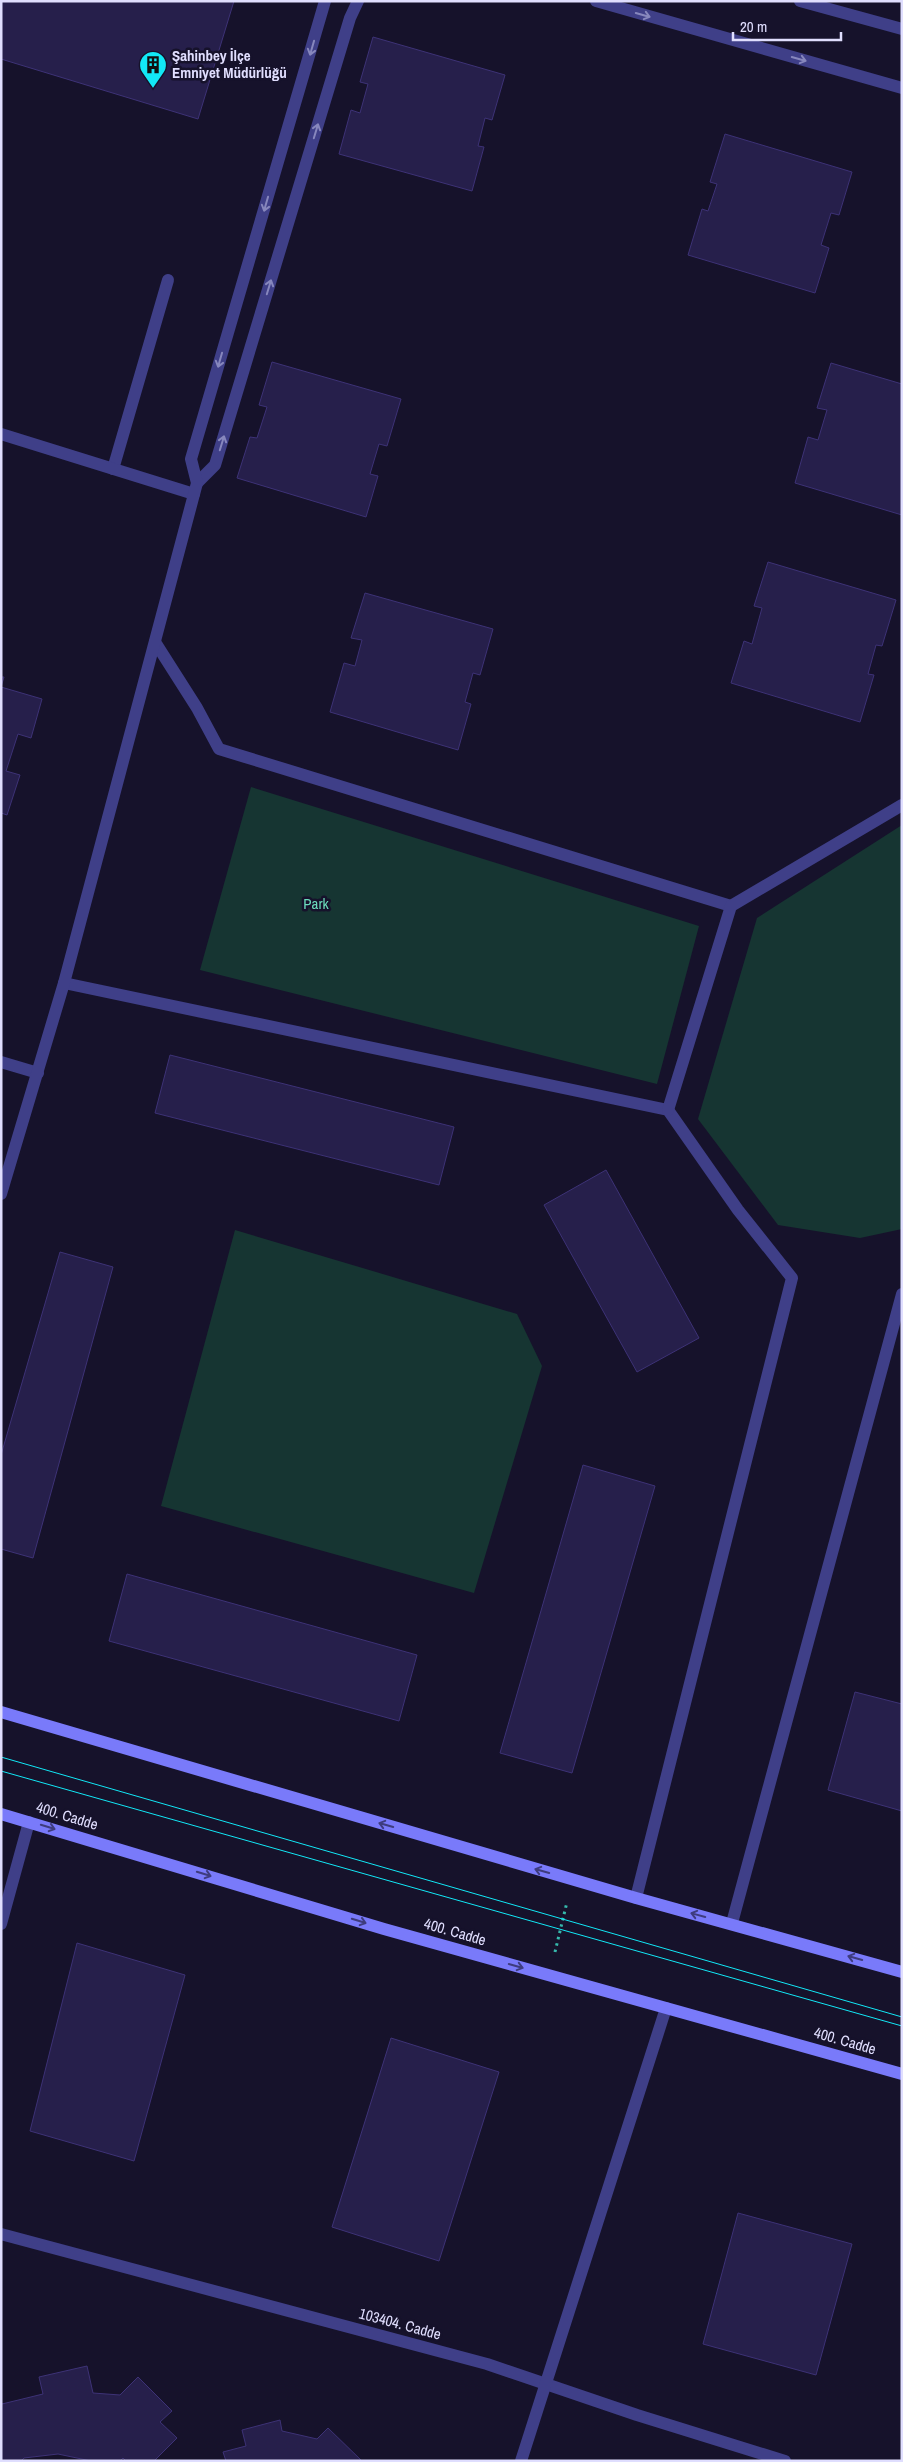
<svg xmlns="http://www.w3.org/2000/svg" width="903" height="2462" viewBox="0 0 903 2462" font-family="'Archivo Narrow',sans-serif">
	<rect width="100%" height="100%" fill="#16122b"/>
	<g fill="#163532">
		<polygon points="251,787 699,926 657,1084 200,970"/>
		<polygon points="902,825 902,1229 860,1238 778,1225 698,1119 757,918"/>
		<polygon points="235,1230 517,1314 542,1366 474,1593 161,1506"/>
	</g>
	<g fill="#261f4b" stroke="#3d3276">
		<polygon points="1,1 234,1 198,119 1,59"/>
		<polygon points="373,37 505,75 492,120 485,118 478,146 484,147 472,191 339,154 351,110 360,113 368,84 360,82"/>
		<polygon points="725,134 852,172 839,215 831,213 821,245 829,248 815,293 688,255 702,209 708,211 717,184 710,182"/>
		<polygon points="272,362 401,399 387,446 379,444 370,474 378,476 366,517 237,478 250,437 257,438 267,407 259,405"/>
		<polygon points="831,363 902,384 902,515 795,483 808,437 818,440 827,410 817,408"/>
		<polygon points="768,562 896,600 882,646 876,645 868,674 874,675 860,722 731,683 744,641 752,644 762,608 754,606"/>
		<polygon points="365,593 493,629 480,675 473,673 465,702 471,704 458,750 330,712 344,663 355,666 362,640 351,638"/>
		<polygon points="1,677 4,677 1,687 42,699 31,738 18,734 6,771 20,775 7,815 1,813"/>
		<polygon points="170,1055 454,1127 439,1185 155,1113"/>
		<polygon points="606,1170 699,1338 637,1372 544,1205"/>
		<polygon points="60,1252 113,1267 33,1558 1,1549 1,1455"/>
		<polygon points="583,1465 655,1486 572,1773 500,1753"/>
		<polygon points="127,1574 417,1655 399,1721 109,1641"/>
		<polygon points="855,1692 902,1704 902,1811 828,1790"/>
		<polygon points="77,1943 185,1975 134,2161 30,2131"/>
		<polygon points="391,2038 499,2072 439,2261 332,2227"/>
		<polygon points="738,2213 852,2244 816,2375 703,2344"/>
		<polygon points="87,2366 93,2393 120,2395 138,2377 172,2411 160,2422 177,2438 154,2461 126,2461 123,2458 120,2461 91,2461 58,2454 24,2458 21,2461 1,2461 1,2401 2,2404 43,2394 39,2377"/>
		<polygon points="280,2420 282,2431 317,2439 328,2428 362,2461 226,2461 223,2452 246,2446 242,2430"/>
	</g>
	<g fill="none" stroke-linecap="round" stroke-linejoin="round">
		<polyline stroke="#36b9ac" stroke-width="3" stroke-dasharray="2.5 4" stroke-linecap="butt" points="555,1952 567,1902"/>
		<polyline stroke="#3f3f88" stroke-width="12" points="113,469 168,280"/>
		<g stroke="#3f3f88" stroke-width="12">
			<polyline points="1,434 194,494"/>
			<polyline points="197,483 215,465 350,18 358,1"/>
			<polyline points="155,642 197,708 219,749 731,906"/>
			<polyline points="64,983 668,1110 738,1210 792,1278 636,1898"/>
			<polyline points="1,1062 38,1073"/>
			<polyline points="668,1110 731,906 902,805"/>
			<polyline points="1,1194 64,983 197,483 191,459 325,1"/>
			<polyline points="732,1923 902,1294"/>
			<polyline points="1,1924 29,1822"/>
			<polyline points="1,2234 487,2364 637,2415 785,2461"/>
			<polyline points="521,2461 666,2008"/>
		</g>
		<g stroke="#3f3f88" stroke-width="12">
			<polyline points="596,1 902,88"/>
			<polyline points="800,1 902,29"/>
		</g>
		<g stroke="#797afa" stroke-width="12">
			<polyline points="1,1712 636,1898 902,1972"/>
			<polyline points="1,1814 384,1929 902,2074"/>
		</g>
		<g stroke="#12e8f6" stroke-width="1">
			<polyline points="1,1757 902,2017"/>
			<polyline points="1,1771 902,2026"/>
		</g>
	</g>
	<defs><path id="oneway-shaft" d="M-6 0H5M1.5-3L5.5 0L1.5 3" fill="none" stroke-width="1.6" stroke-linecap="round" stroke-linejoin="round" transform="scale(1.25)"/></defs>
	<g stroke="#8787bd">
		<use href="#oneway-shaft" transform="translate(643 15) rotate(16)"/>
		<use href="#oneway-shaft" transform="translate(312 48) rotate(106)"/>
		<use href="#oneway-shaft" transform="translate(799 59) rotate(16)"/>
		<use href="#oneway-shaft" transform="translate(316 131) rotate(-73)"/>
		<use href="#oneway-shaft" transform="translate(266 204) rotate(106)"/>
		<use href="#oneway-shaft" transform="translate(269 287) rotate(-73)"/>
		<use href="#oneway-shaft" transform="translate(220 360) rotate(106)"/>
		<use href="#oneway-shaft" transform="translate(222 443) rotate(-73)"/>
	</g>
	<g stroke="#3e3c7e">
		<use href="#oneway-shaft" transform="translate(386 1825) rotate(-164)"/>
		<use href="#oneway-shaft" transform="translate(48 1827) rotate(17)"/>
		<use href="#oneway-shaft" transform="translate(542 1871) rotate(-164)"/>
		<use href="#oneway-shaft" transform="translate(204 1874) rotate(17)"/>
		<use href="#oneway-shaft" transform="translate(698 1915) rotate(-165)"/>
		<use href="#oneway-shaft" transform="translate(359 1921) rotate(17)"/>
		<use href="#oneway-shaft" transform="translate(855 1958) rotate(-164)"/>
		<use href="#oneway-shaft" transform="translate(516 1966) rotate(16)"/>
	</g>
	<defs>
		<symbol id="building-pin" viewBox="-11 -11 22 30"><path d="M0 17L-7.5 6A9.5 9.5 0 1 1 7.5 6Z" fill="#12e8f6" stroke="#16122b"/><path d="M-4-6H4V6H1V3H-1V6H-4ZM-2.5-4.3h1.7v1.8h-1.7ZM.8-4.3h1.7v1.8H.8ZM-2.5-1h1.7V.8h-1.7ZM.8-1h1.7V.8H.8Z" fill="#111"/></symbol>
	</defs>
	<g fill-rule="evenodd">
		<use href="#building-pin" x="137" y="49" width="32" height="43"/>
	</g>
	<g text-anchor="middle" stroke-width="5" stroke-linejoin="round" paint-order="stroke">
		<g font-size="15" font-weight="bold" fill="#e0defe" stroke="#16122b" text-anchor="start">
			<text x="172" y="61">Şahinbey İlçe<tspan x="172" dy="17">Emniyet Müdürlüğü</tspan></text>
		</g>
		<g font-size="15" fill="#6bddbc" stroke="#16122b">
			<text x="316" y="909">Park</text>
		</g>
		<g font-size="15" fill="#e0defe" stroke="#16122b">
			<text transform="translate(67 1816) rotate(17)" y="5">400. Cadde</text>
			<text transform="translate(455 1932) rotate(16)" y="5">400. Cadde</text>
			<text transform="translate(845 2041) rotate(16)" y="5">400. Cadde</text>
			<text transform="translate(400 2324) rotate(15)" y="5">103404. Cadde</text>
		</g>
	</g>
	<rect width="903" height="2462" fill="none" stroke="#e0defe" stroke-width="5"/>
	<path d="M733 32v8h108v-8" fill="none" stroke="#e0defe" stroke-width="2.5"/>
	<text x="740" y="32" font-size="15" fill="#e0defe" stroke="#16122b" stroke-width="4" paint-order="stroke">20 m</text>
</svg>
